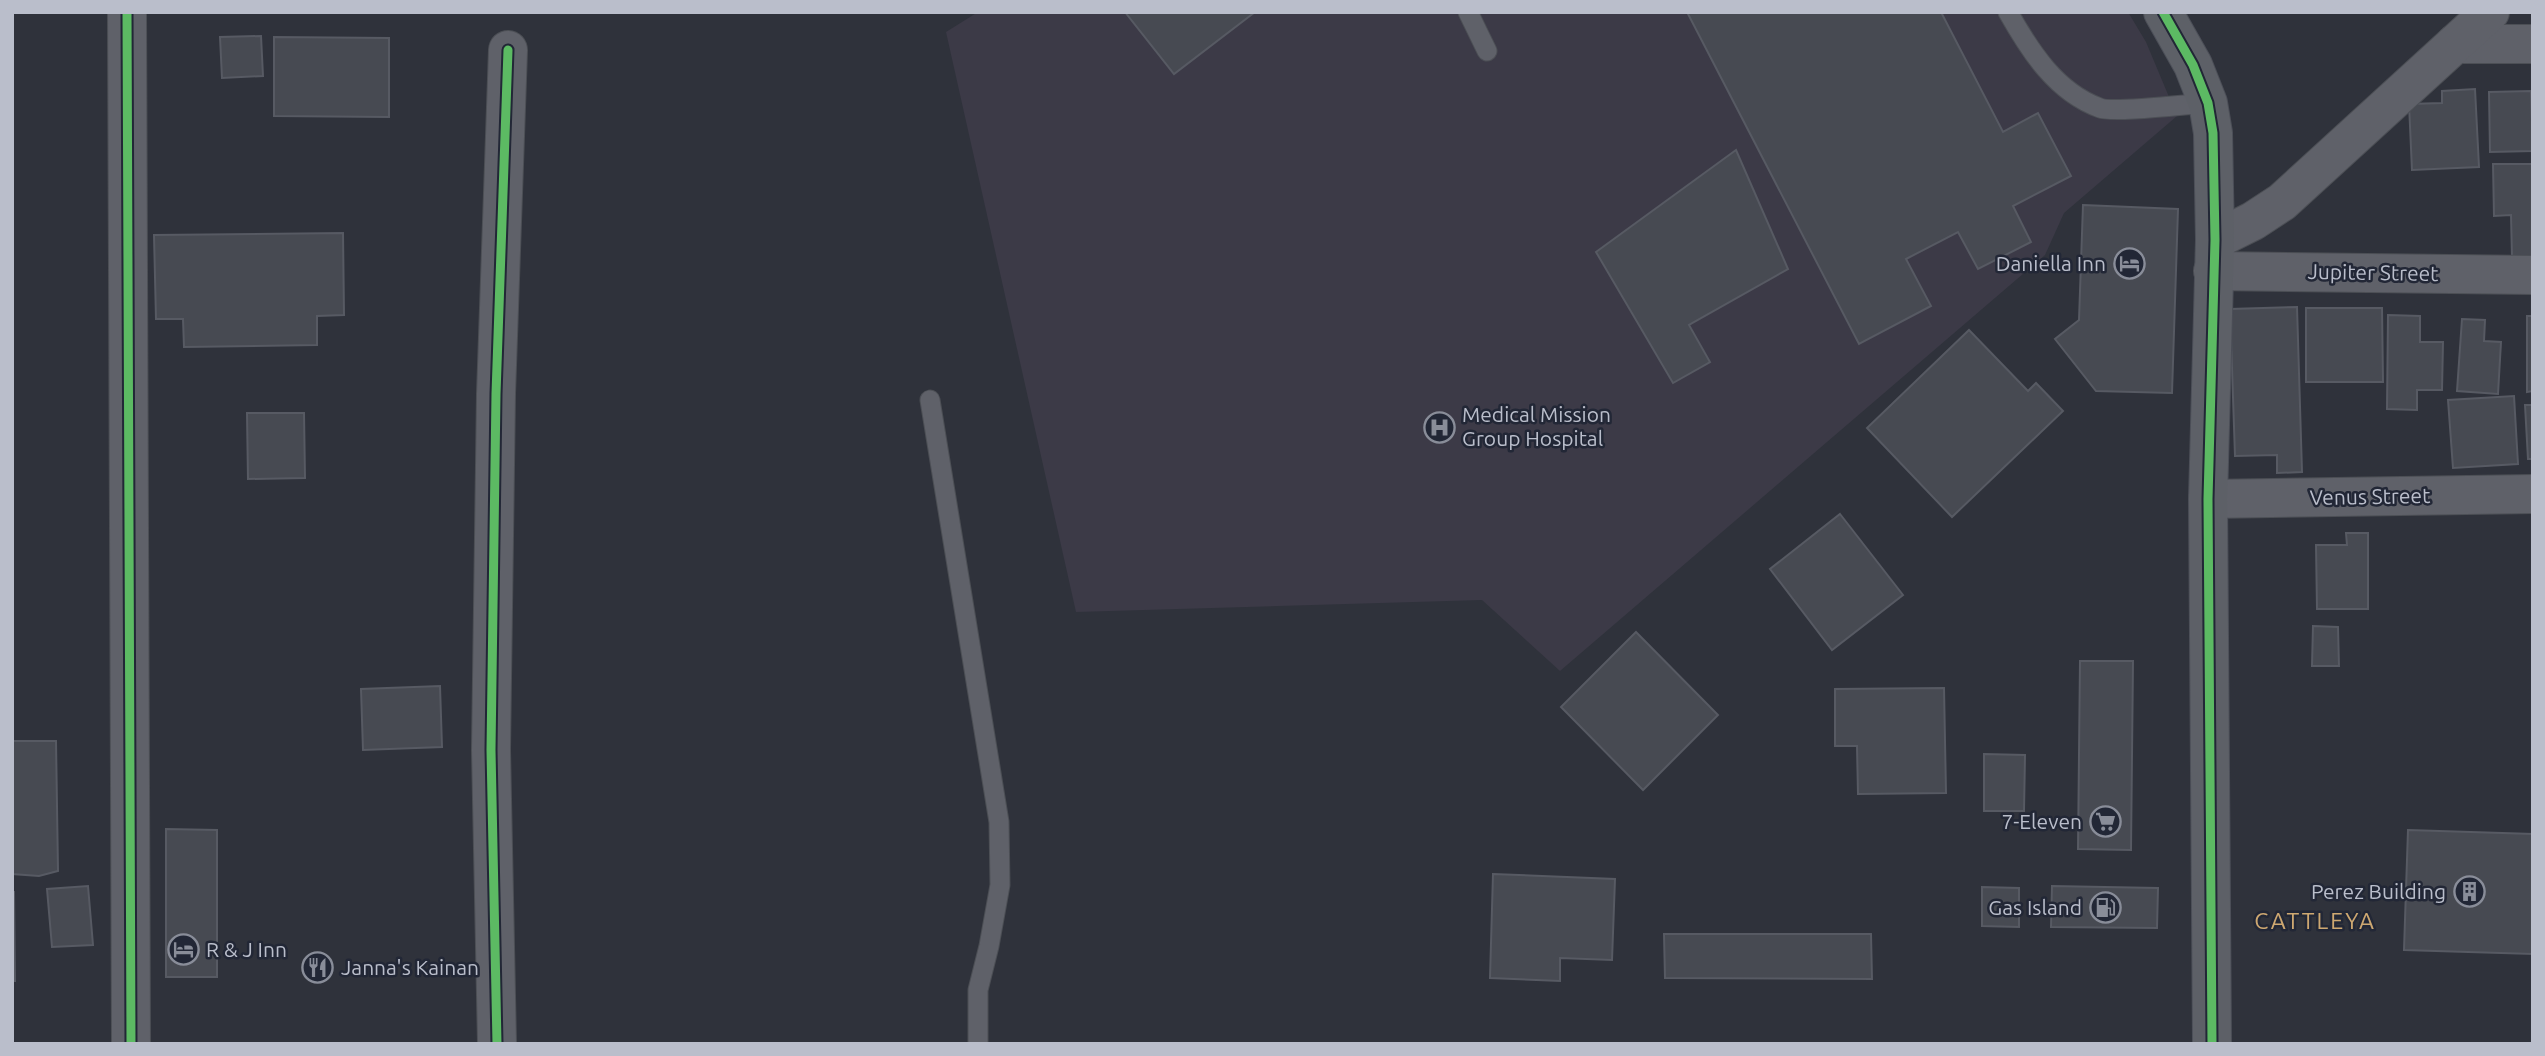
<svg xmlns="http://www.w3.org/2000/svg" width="2545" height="1056" viewBox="0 0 2545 1056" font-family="Ubuntu,sans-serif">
	<rect width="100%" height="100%" fill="#2f323b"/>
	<polygon fill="#3c3a47" points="978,12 2128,12 2146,42 2177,116 2064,213 2045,255 1560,671 1482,600 1076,612 946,32"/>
	<g fill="#474a52" stroke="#575a63" stroke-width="2">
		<polygon points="1125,12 1255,12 1174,74"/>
		<polygon points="1687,12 1941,12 2003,132 2038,113 2071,176 2013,206 2031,242 1978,269 1958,232 1906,259 1931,306 1859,344"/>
		<polygon points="261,36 263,76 222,78 220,37"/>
		<polygon points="274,37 389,38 389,117 274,116"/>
		<polygon points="2475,89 2479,167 2412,170 2409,104 2442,103 2442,91"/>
		<polygon points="2531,91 2533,151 2490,152 2489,92"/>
		<polygon points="1736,150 1788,269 1689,325 1710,362 1673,383 1596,252"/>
		<polygon points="2493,164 2533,164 2533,257 2512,257 2511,215 2494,216"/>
		<polygon points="2083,205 2178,209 2172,393 2096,391 2055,339 2079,320"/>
		<polygon points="343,233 344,315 317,316 317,345 184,347 183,319 156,319 154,235"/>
		<polygon points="2297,307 2302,472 2277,473 2277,455 2235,456 2230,309"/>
		<polygon points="2306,308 2382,308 2383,382 2306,382"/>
		<polygon points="2388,315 2420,316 2420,342 2443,342 2442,390 2417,390 2417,410 2387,409"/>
		<polygon points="2527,316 2533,316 2533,391 2527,392"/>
		<polygon points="2462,319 2485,320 2484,341 2501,342 2498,394 2457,391"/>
		<polygon points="1969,330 2028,391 2036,383 2063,411 1952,517 1867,428"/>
		<polygon points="2514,396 2518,464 2453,468 2448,400"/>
		<polygon points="2525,405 2533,405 2533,459 2528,459"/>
		<polygon points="247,413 304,413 305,478 248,479"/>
		<polygon points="1840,514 1903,595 1832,650 1770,569"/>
		<polygon points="2346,533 2368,533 2368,609 2317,609 2316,545 2347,545"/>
		<polygon points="2313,626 2338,627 2339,666 2312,666"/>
		<polygon points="1636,632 1718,715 1643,790 1561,707"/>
		<polygon points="2080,661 2133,661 2131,850 2078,849"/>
		<polygon points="440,686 442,747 363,750 361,689"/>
		<polygon points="1944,688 1946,793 1858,794 1857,746 1835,746 1835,689"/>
		<polygon points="12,741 56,741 58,871 39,876 12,874"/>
		<polygon points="1984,754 2025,755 2024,811 1984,811"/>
		<polygon points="166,829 217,830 217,977 166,977"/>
		<polygon points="2408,830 2533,834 2533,954 2404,950"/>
		<polygon points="1493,874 1615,879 1612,960 1560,958 1560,981 1490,978"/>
		<polygon points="88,886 93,945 52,947 47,889"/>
		<polygon points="2052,886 2158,888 2157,928 2051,927"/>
		<polygon points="1982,887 2019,888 2019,927 1982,926"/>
		<polygon points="12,892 14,892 15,981 12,981"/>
		<polygon points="1664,934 1871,934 1872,979 1665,978"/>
	</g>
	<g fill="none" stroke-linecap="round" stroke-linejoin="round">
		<defs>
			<g id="lane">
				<polyline points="1468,12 1487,51"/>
				<path d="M2008 12C2030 51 2056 92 2100 108 2113 113 2189 104 2208 103"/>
				<polyline points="930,400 999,822 1000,885 989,946 978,990 978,1044"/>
			</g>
			<g id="street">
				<polyline points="127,12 131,1044"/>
				<polyline points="2455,44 2533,44"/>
				<polyline points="2215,240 2253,221 2282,202 2490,12"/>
				<polyline points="2213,271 2533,275"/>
				<polyline points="2208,499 2533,494"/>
				<polyline points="497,1044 491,750 496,394 508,50"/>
			</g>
			<polyline id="secondary" points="2163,12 2193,65 2208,103 2213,133 2215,240 2208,499 2212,1044"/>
		</defs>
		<use href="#lane" stroke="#4c4f55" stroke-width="21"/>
		<use href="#street" stroke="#4c4f55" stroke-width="40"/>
		<use href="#secondary" stroke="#4c4f58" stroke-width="40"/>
		<use href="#lane" stroke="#5f6169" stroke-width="19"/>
		<use href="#street" stroke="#5f6169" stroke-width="38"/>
		<use href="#secondary" stroke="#5d6067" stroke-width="38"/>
		<defs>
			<g id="cycleway">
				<polyline points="127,12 131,1044"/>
				<polyline points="2163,12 2193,65 2208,103 2213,133 2215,240 2208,499 2212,1044"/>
				<polyline points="497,1044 491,750 496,394 508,50"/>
			</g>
		</defs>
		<use href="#cycleway" stroke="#222736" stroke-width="13"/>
		<use href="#cycleway" stroke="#5cba63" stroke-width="9"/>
	</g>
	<defs>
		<symbol id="hotel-ring" viewBox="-11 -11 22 22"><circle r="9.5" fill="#222736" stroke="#898d99" stroke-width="1.5"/><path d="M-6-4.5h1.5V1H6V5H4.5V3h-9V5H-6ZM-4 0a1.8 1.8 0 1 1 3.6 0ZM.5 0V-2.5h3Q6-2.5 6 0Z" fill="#898d99"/></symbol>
		<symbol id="hospital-ring" viewBox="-11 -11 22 22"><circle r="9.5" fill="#222736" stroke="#898d99" stroke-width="1.5"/><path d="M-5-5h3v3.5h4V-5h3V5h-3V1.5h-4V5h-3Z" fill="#898d99"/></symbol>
		<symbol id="supermarket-ring" viewBox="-11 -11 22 22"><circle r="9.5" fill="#222736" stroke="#898d99" stroke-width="1.5"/><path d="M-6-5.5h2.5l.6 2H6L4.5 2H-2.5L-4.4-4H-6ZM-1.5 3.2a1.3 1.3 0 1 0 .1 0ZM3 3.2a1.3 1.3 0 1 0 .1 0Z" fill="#898d99"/></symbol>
		<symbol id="building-ring" viewBox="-11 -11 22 22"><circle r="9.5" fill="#222736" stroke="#898d99" stroke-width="1.5"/><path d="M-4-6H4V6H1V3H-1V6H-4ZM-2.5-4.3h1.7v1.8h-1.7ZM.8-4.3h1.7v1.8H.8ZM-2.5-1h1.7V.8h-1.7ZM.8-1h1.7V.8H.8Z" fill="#898d99"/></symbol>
		<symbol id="fuel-ring" viewBox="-11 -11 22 22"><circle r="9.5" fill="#222736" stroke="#898d99" stroke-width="1.5"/><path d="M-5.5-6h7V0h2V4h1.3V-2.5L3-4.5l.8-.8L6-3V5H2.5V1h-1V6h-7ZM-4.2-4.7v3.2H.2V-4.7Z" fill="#898d99"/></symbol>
		<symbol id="restaurant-ring" viewBox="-11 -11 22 22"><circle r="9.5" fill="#222736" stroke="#898d99" stroke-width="1.5"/><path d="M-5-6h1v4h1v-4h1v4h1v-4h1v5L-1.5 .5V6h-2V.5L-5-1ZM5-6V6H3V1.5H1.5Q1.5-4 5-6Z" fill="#898d99"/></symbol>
	</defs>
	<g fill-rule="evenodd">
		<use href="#hotel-ring" x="2112" y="246" width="35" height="35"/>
		<use href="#hospital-ring" x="1422" y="410" width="35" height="35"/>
		<use href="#supermarket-ring" x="2088" y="804" width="35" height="35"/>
		<use href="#building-ring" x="2452" y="874" width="35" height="35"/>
		<use href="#fuel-ring" x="2088" y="890" width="35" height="35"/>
		<use href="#hotel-ring" x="166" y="932" width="35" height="35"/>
		<use href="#restaurant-ring" x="300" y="950" width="35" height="35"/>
	</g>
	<g text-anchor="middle" stroke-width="5" stroke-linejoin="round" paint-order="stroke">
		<g font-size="21" fill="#babecb" stroke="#222736" text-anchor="end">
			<text x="2106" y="271">Daniella Inn</text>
			<text x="1462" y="422" text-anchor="start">Medical Mission<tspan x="1462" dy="24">Group Hospital</tspan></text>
			<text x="2082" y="829">7-Eleven</text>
			<text x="2446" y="899">Perez Building</text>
			<text x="2082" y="915">Gas Island</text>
			<text x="206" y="957" text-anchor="start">R &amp; J Inn</text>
			<text x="341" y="975" text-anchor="start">Janna's Kainan</text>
		</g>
		<g font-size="21" fill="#babecb" stroke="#222736">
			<text transform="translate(2373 273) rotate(1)" y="7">Jupiter Street</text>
			<text transform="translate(2370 497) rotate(-1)" y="7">Venus Street</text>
		</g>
		<g font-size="23" letter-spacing="2" fill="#cea871" stroke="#222736">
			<text x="2315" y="929">CATTLEYA</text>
		</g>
	</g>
	<rect width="2545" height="1056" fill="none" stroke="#babecb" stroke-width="28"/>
</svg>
